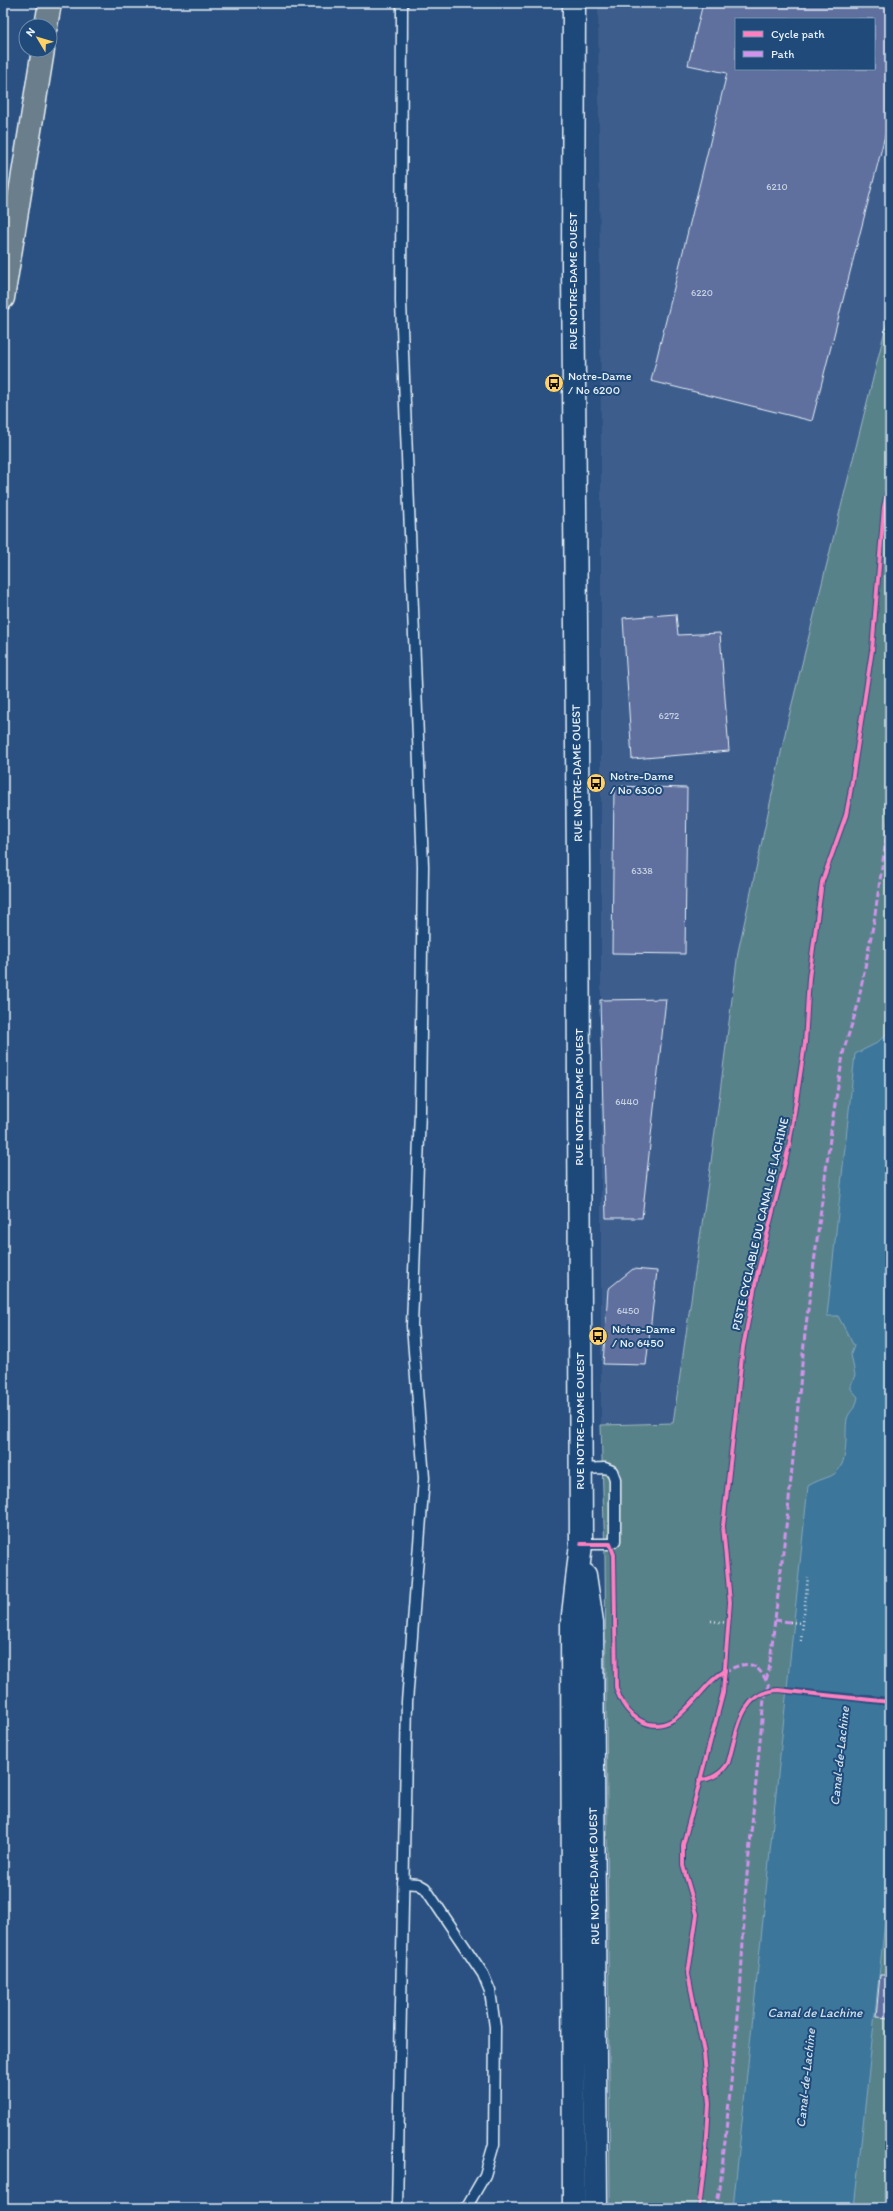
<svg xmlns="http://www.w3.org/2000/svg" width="893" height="2211" viewBox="0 0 893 2211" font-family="Itim,sans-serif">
	<rect width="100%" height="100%" fill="#2a5181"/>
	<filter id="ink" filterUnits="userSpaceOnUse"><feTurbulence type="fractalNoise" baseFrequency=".025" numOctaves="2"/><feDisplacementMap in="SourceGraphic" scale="8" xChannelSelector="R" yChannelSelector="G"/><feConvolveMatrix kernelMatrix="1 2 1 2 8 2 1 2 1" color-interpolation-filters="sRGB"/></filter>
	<g filter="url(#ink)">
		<path fill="#3d5d8c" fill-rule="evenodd" d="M598 3H890V310L788 720 738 952 711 1162 673 1423 601 1424V452ZM736 19H874V69H736Z"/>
		<polygon fill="#598289" stroke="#a0bac0" points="890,310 890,2208 610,2208 605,1558 601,1425 673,1423 711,1162 738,952 788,720"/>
		<path fill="#3e769b" stroke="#82a7c0" d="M890 1022V1875L854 2208H733L808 1486C816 1481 823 1479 831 1476 851 1466 844 1434 847 1419 849 1411 856 1409 858 1397L851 1389V1385L855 1375 851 1354 854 1346 838 1316H827L855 1054 877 1043 886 1034Z"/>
		<polygon fill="#2a5181" points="785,1687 890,1697 890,1706 785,1694"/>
		<g fill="#5e709f" stroke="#e8f1f8" fill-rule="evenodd">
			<path d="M703 3H890V116L812 421 651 381 727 73 688 65ZM736 19H874V69H736Z"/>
			<polygon points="676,614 678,635 720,633 729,751 632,759 623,618"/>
			<polygon points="614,786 687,788 685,954 612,953"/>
			<polygon points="666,999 642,1218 606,1218 600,1000"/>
			<polygon points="633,1269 657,1271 646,1365 603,1364 608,1289"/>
			<polygon points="880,1975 890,1975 890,2018 876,2017"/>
		</g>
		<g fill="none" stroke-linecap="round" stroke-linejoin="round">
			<defs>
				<g id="lane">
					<polyline points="581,1469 605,1468 612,1471 615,1479 615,1541 610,1544 581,1544"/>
					<polyline points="403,1883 418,1884 425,1888 483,1974 490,1991 495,2027 494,2144 485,2175 466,2208"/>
					<polyline points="397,2208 407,1702 424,1478 412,1326 420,1111 423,866 401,302 402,3"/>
				</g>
				<g id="secondary">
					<polyline points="574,3 573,265 578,862 581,1544 572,1624 574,2208"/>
					<polyline points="585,1575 592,1622 596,2208"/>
				</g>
				<g id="highway">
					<polyline points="46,26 50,3"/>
					<polyline points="3,298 43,50"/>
				</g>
			</defs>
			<use href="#lane" stroke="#e8f1f8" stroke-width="13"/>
			<use href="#secondary" stroke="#e8f1f8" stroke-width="25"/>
			<use href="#highway" stroke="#e8f1f8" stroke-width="25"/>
			<g stroke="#e8f1f8" stroke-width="2.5" stroke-dasharray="1 3" stroke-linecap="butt">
				<polyline points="711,1621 729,1623"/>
				<polyline points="790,1622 802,1623"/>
				<polyline points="801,1641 808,1577"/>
			</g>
			<use href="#lane" stroke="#1f4a7a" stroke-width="10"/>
			<use href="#secondary" stroke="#1f4a7a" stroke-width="22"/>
			<use href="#highway" stroke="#6b7e8b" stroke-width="22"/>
			<g stroke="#d193ec" stroke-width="3" stroke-dasharray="6 3" stroke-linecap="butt">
				<polyline points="775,1620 790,1622"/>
				<polyline points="766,1680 769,1670 788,1510 805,1333 832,1123 844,1049 857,1008 874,921 890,813"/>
				<path d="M716 2208 720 2188 740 1996 746 1885 764 1699 769 1686C756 1660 749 1661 725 1671"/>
				<polyline points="890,2208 890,2203"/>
			</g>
			<defs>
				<g id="cycleway">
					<path d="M581 1544H610L614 1555 616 1687C620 1701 628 1714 641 1721 678 1740 698 1685 725 1671"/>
					<path d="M699 1780C711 1780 722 1773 728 1763 737 1734 739 1692 778 1690L890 1702"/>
					<polyline points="699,2208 706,2151 709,2104 704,2053 688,1974 697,1914 683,1866 683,1845 723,1693 730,1602 723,1526 743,1347 757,1275 789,1146 805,1043 809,978 822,882 846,815 850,794 872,650 884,507 890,481"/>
				</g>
			</defs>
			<use href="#cycleway" stroke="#1f4a7a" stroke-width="6"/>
			<use href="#cycleway" stroke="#ff80c0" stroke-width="4"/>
		</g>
	</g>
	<defs>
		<symbol id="bus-disc" viewBox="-11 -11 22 22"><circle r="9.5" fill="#ffd166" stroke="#1f4a7a"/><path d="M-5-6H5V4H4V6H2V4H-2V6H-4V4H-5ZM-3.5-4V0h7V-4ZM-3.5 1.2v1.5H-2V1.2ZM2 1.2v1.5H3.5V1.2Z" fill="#111"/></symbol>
	</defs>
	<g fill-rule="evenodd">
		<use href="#bus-disc" x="543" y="372" width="22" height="22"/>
		<use href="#bus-disc" x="585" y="772" width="22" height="22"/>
		<use href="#bus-disc" x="587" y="1325" width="22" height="22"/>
	</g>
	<g text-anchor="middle" stroke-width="4" stroke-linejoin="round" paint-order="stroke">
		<g font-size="10" fill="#c6d1e2">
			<text x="777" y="190">6210</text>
			<text x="702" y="296">6220</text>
			<text x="669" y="719">6272</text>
			<text x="642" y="874">6338</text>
			<text x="627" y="1105">6440</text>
			<text x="628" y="1314">6450</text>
		</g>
		<g font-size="12" fill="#e8f1f8" stroke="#1f4a7a">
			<text transform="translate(573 281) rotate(-90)" y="4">RUE NOTRE-DAME OUEST</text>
			<text transform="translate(577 773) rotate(-91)" y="4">RUE NOTRE-DAME OUEST</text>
			<text transform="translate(579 1097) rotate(-90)" y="4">RUE NOTRE-DAME OUEST</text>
			<text transform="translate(760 1224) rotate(-77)" y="4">PISTE CYCLABLE DU CANAL DE LACHINE</text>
			<text transform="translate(580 1421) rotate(-90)" y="4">RUE NOTRE-DAME OUEST</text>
			<text transform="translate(594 1876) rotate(-91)" y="4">RUE NOTRE-DAME OUEST</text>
		</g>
		<g font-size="12" fill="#e8f1f8" stroke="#1f4a7a" text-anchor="start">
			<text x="568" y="380">Notre-Dame<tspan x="568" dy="14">/ No 6200</tspan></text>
			<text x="610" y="780">Notre-Dame<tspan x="610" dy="14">/ No 6300</tspan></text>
			<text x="612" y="1333">Notre-Dame<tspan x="612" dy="14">/ No 6450</tspan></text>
		</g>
		<g font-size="13" font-style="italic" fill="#cedfea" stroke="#1f4a7a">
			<text transform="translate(839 1756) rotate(-84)" y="5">Canal-de-Lachine</text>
			<text x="815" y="2017">Canal de Lachine</text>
			<text transform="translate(805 2078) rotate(-84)" y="5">Canal-de-Lachine</text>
		</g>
	</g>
	<rect width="893" height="2211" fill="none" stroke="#1f4a7a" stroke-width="16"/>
	<rect x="8" y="8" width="877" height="2195" fill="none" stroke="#e8f1f8" stroke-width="1.5" filter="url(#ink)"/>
	<rect x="735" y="18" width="140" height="52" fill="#1f4a7a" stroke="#6f8dac"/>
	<rect x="743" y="31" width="20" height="6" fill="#ff80c0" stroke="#6f8dac"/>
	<text x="771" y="38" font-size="12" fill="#e8f1f8">Cycle path</text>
	<rect x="743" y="51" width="20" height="6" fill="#d193ec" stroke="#6f8dac"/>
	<text x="771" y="58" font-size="12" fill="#e8f1f8">Path</text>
	<g transform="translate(38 38) rotate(308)"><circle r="19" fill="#1f4a7a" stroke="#6f8dac"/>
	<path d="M0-3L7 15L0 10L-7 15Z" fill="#ffd166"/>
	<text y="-6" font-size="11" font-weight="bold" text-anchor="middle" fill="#e8f1f8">N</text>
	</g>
</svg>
